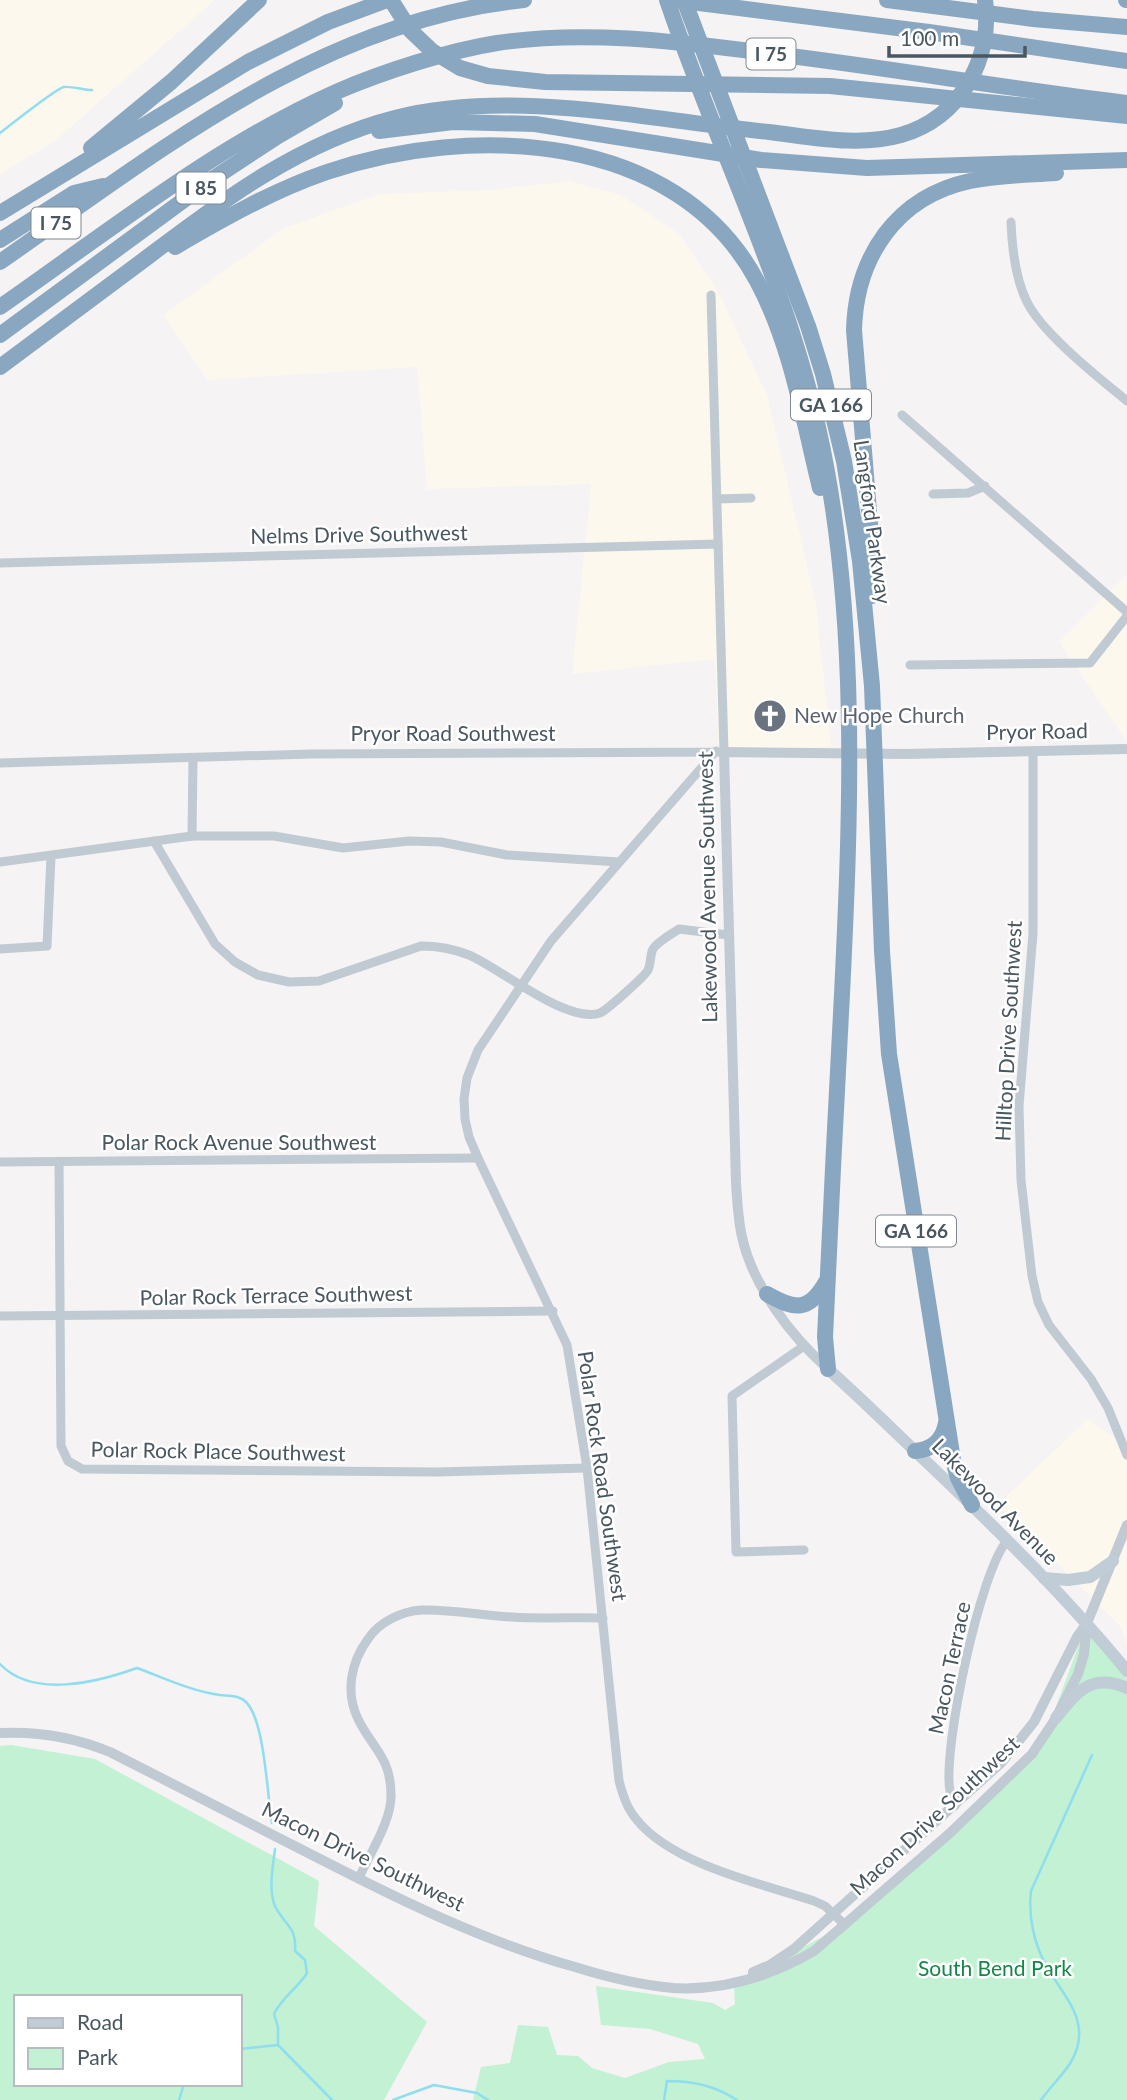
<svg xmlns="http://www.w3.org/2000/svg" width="1127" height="2100" viewBox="0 0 1127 2100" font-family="Lato,sans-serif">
	<rect width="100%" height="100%" fill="#f5f3f3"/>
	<g fill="#fdf8ee">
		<polygon points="0,0 215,0 55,141 0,174"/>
		<polygon points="569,181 621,195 679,234 717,290 767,395 816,604 831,746 719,756 715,659 572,674 591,484 427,489 417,367 207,380 163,315 284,228 380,194 493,190"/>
		<polygon points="1127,574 1127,742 1059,642"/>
		<polygon points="1088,1419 1127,1447 1127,1646 1120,1626 998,1504"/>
	</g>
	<g fill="#c2f1d3" fill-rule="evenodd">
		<polygon points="1087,1623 1127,1679 1127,2100 473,2100 481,2067 510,2063 518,2025 548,2027 557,2055 578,2056 592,2068 625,2078 669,2062 705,2059 698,2044 650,2029 601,2025 596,1986 713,2003 725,2010 735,2004 734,1984 845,1925 1044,1739"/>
		<path d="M11 1745 95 1759 319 1881 314 1926 427 2022 384 2100H0V1746ZM16 1997H240V2084H16Z"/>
	</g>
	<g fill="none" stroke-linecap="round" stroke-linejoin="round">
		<g stroke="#8edeef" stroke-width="2.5">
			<path d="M0 133C9 126 57 88 64 87 72 86 84 90 92 90"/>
			<path d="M0 1664C33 1699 98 1682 137 1668 164 1678 191 1691 220 1695 229 1696 239 1695 246 1702 265 1721 267 1795 272 1823"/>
			<path d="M275 1849C273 1867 268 1888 275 1906 284 1925 297 1926 295 1951L305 1960 307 1973C297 1989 281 1998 274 2014L278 2027V2045"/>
			<polyline points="278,2045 332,2100"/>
			<polyline points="240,2049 278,2045"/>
			<polyline points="179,2100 184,2084"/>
			<polyline points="393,2100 434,2085 477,2093 488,2100"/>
			<path d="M664 2100 667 2081C694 2081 715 2086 737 2100"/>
			<path d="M1041 2100C1050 2087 1063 2075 1071 2062 1093 2024 1066 1999 1048 1969 1034 1945 1028 1917 1031 1891L1092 1755"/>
		</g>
		<g stroke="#c0cad2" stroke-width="9">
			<path d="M1011 222C1012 248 1015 278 1027 302 1043 334 1098 377 1127 401"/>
			<polyline points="902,415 1127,612"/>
			<polyline points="933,494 968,493 985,486"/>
			<polyline points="717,499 751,498"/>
			<polyline points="0,563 718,544"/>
			<polyline points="910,665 1090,663 1127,616"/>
			<path d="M716 751 551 941 478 1050 467 1078 464 1099 465 1119 469 1137 478 1158 567 1345 587 1468 619 1781C623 1795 627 1809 637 1820 672 1864 762 1884 814 1901L825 1906 845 1925"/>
			<polyline points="1033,751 1033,933 1019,1106 1021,1180 1032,1276 1038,1302 1049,1325 1091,1379 1108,1408 1127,1455"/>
			<polyline points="0,763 311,754 724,752 711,295"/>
			<polyline points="192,836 193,758"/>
			<path d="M154 841 215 944 235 962 258 975 289 982 319 981 421 946C437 946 454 949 469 955 500 968 566 1024 600 1013 607 1010 645 976 648 970 651 964 650 954 653 949 658 941 672 934 679 929L728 935"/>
			<polyline points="0,862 192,836 274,836 343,848 409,841 441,842 507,855 619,862"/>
			<polyline points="0,949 47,946 51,856"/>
			<polyline points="0,1162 478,1158"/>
			<polyline points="59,1162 61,1446 68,1461 82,1469 438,1472 587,1468"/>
			<polyline points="0,1316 553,1311"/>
			<polyline points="804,1346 732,1396 736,1552 804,1550"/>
			<path d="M955 1806C954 1801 951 1796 950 1791 942 1751 980 1571 1007 1541"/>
			<path d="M359 1878C369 1855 392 1820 391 1795 391 1757 372 1748 358 1719 345 1692 351 1662 368 1639 379 1622 402 1611 422 1610 452 1609 483 1616 512 1617 542 1619 573 1617 603 1618"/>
		</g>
		<g stroke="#c0cad2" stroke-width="10">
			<path d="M828 1369C790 1335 753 1286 742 1237 738 1219 737 1200 736 1182L724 752 906 754 1127 749"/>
			<path d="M0 1733C39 1731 74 1737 110 1752 181 1788 252 1824 322 1860 404 1902 486 1942 575 1967 607 1977 640 1985 673 1988 724 1991 771 1976 814 1951L950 1833 1032 1754 1056 1718 1078 1674 1084 1654 1087 1623"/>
			<polyline points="753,1972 770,1965 794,1949 1002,1762 1034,1722 1077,1637 1087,1623 1127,1525"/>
		</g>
		<g stroke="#c0ccd6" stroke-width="12">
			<path d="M828 1369C865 1402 900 1437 936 1471 1003 1535 1069 1600 1127 1671"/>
			<polyline points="1044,1578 1068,1580 1090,1577 1113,1561"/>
			<path d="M1056 1718C1077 1692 1091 1672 1127 1688"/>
		</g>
		<g stroke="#8aa7c1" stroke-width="16">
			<polyline points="391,0 410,30 432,51 460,68 488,76 545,82 830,86 1127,116"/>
			<path d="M667 0C715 143 785 279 818 427 859 609 851 809 842 994 836 1108 830 1223 825 1337L828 1369"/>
			<polyline points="675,0 929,32 1127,61"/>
			<polyline points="684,0 808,326 823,374 844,461 860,561 872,686 882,951 889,1054 953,1460 958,1478 972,1505"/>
			<polyline points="887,0 1033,19 1127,27"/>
			<polyline points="1126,0 1127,0"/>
			<polyline points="379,131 453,122 535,124 761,160 867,168 1127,160"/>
			<polyline points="91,148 171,82 259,0"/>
			<polyline points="0,213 248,62 328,22 387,0"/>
			<polyline points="0,240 74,193 103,186"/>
			<path d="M175 247C223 219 274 190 327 172 470 124 676 130 757 281 791 344 803 419 820 488"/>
			<path d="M0 262C161 150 322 20 524 0"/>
			<path d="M0 307C108 232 215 146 336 92 382 72 447 51 497 43 597 28 699 45 798 57 908 71 1017 90 1127 103"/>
			<polyline points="0,335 211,180 278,136 335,103"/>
			<path d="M0 367C50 330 99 293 149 256 224 199 301 142 395 118 512 88 650 120 769 132 812 137 858 147 901 135 960 118 993 59 985 0"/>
			<path d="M872 596 873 560 854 330C856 257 896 197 970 181 998 175 1027 175 1056 173"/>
			<path d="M767 1294C795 1310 809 1312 826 1282"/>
			<path d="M915 1451C932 1450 943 1440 946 1423"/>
		</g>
	</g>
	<defs>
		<symbol id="church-disc" viewBox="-11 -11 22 22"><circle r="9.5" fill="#6b7280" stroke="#fff"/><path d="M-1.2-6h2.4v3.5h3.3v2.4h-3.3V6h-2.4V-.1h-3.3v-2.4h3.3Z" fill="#fff"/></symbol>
	</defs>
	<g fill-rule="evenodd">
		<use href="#church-disc" x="751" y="697" width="38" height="38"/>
	</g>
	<g text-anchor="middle" stroke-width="5" stroke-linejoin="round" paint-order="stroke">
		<g fill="#fff" stroke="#808990" stroke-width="2">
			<rect x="746.5" y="38.5" width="49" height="31" rx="5"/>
			<rect x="176.5" y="172.5" width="49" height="31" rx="5"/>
			<rect x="31.5" y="207.5" width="49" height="31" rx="5"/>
			<rect x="791" y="389.5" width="80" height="31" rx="5"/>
			<rect x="876" y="1215.5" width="80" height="31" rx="5"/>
		</g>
		<g font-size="19" font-weight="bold" fill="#495761">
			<text x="771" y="61">I 75</text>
			<text x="201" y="195">I 85</text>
			<text x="56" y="230">I 75</text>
			<text x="831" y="412">GA 166</text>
			<text x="916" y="1238">GA 166</text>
		</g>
		<g font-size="21" fill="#495761" stroke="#fff">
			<text transform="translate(872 522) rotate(82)" y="7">Langford Parkway</text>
			<text transform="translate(359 535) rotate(-1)" y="7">Nelms Drive Southwest</text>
			<text transform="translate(1037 732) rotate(-1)" y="7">Pryor Road</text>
			<text x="453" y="741">Pryor Road Southwest</text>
			<text transform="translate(708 887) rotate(-91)" y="7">Lakewood Avenue Southwest</text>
			<text transform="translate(1009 1031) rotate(-87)" y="7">Hilltop Drive Southwest</text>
			<text x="239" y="1150">Polar Rock Avenue Southwest</text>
			<text transform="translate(276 1296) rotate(-1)" y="7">Polar Rock Terrace Southwest</text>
			<text transform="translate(218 1452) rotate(1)" y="7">Polar Rock Place Southwest</text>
			<text transform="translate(602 1476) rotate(82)" y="7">Polar Rock Road Southwest</text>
			<text transform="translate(995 1502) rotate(45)" y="7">Lakewood Avenue</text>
			<text transform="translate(950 1668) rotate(-78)" y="7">Macon Terrace</text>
			<text transform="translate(935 1816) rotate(-43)" y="7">Macon Drive Southwest</text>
			<text transform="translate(363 1857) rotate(26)" y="7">Macon Drive Southwest</text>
		</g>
		<g font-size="21" fill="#5b616d" stroke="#fff" text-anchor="start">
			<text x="794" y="723">New Hope Church</text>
		</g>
		<g font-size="21" fill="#16874a" stroke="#fff">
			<text x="995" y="1976">South Bend Park</text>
		</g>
	</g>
	<rect x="14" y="1995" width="228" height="91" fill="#ffffff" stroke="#b6bcc0" stroke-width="2"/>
	<rect x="28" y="2018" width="35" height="10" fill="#c0ccd6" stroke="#b6bcc0" stroke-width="2"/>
	<text x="77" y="2030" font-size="21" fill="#495761">Road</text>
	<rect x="28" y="2048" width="35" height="21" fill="#c2f1d3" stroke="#b6bcc0" stroke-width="2"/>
	<text x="77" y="2065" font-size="21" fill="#495761">Park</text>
	<path d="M889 46v10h136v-10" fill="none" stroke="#495761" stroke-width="3.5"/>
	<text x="900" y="46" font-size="21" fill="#495761" stroke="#ffffff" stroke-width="5" paint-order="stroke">100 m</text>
</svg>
